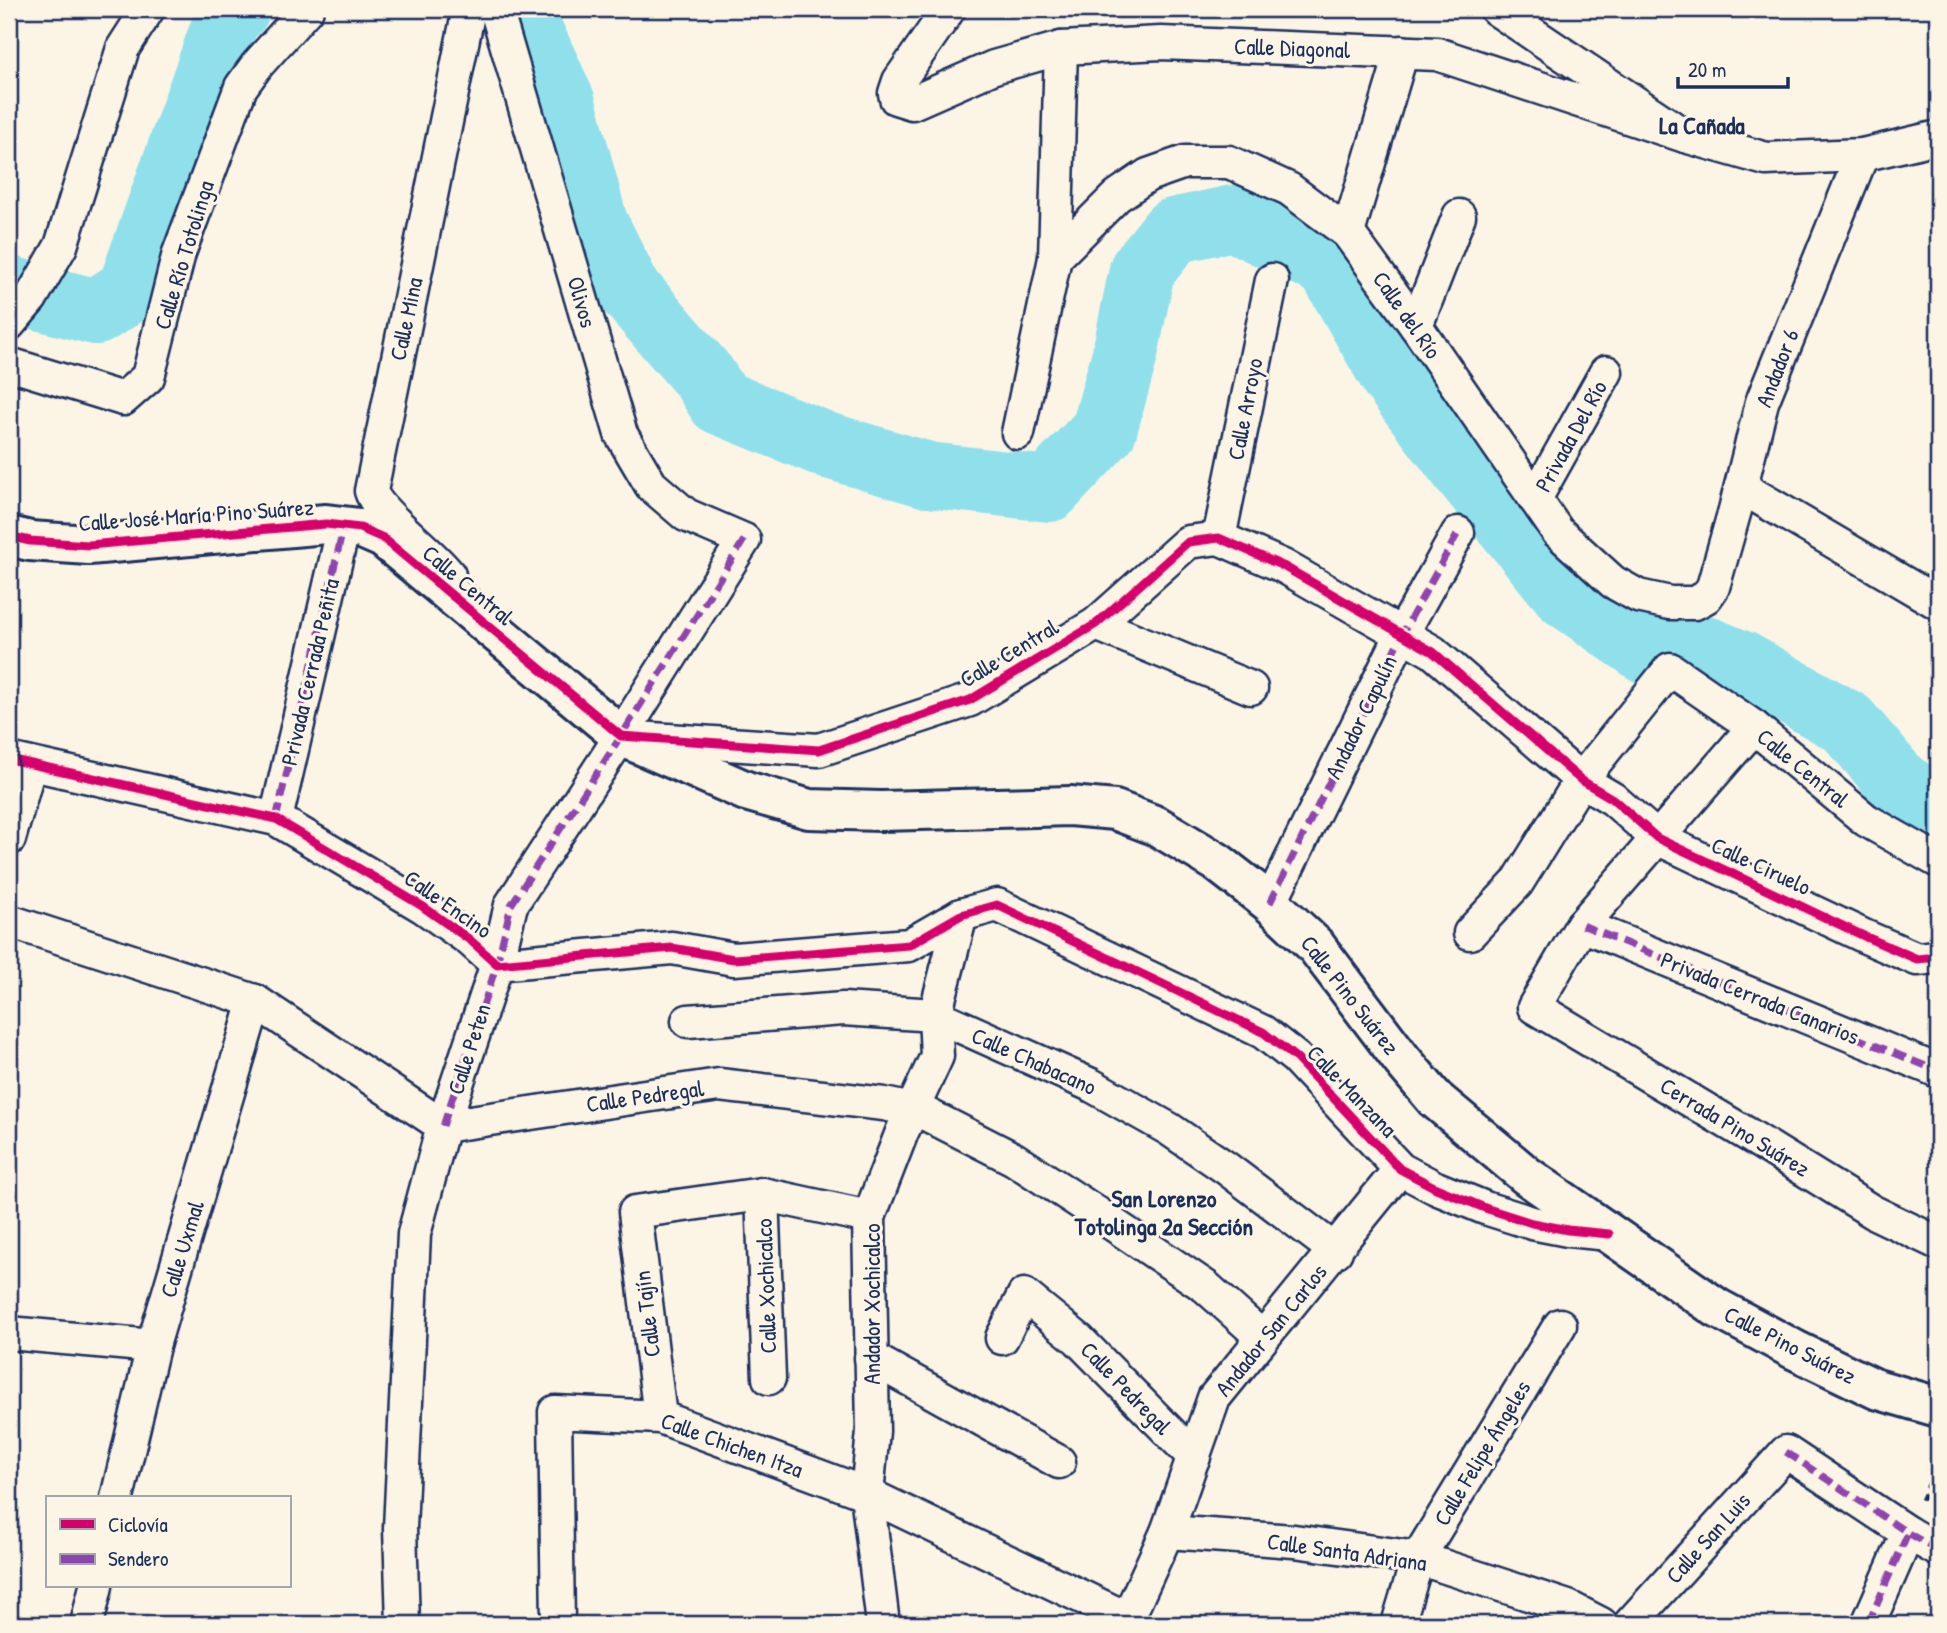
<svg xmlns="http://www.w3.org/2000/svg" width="1947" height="1633" viewBox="0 0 1947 1633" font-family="'Patrick Hand',sans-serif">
	<rect width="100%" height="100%" fill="#fcf5e5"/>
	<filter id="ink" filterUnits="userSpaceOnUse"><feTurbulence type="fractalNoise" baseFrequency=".0143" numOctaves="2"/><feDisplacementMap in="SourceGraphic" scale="14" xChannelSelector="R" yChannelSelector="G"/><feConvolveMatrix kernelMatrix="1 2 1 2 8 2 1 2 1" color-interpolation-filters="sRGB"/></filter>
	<g filter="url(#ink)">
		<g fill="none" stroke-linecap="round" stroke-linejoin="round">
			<g stroke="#90e0ec" stroke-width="66">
				<polyline points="520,9 563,103 595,223 628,289 704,377 720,402 829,446 928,475 1049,489 1104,430 1125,354 1142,270 1173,231 1233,218 1329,265 1393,377 1464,470 1566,595 1647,651 1694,644 1742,664 1847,723 1894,778 1938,815"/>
				<polyline points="9,289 96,312 130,290 227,18 237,9"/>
			</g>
			<defs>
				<g id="street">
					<polyline points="949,9 899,81 895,93 896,98 912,103 994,67 1061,48 1161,43 1437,54 1685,136"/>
					<polyline points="1496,9 1685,136 1766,159 1862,155 1938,137"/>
					<polyline points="1348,233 1402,52"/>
					<polyline points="1055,258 1117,196 1148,175 1185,162 1229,162 1289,189 1348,233 1416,326 1558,532 1613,582 1638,596 1670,603 1695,603 1706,597 1713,587 1735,510 1762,402 1862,155"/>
					<polyline points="9,324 31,298 61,246 123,48 148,9"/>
					<polyline points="1416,326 1459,216"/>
					<polyline points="9,364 123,399 148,377 179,253 241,87 257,65 307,9"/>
					<polyline points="1018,433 1055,258 1061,48"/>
					<polyline points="1741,487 1938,603"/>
					<polyline points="1535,499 1606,372"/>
					<polyline points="1219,538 1272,280"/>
					<path d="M449 575C432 552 377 513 371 491L469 9"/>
					<polyline points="1096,624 1251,688"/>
					<polyline points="1754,727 1582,925 1534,1007 1747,1134 1873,1212 1938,1243"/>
					<polyline points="637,738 819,750 970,700 1096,624 1188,542 1219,538 1283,566 1433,652 1581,780 1613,799 1657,838 1866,937 1917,959 1938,957"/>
					<polyline points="9,759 276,819 422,906 470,940 497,964 672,948 734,959 909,945 961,915 997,905 1263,1032 1296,1058 1400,1169 1436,1188 1485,1208 1532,1223 1568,1230 1609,1234"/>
					<polyline points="276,819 344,525"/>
					<polyline points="9,839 30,764"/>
					<polyline points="1270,903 1402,634 1458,533"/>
					<polyline points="9,921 255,1001 443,1126 719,1085 884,1104 922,1112 1014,1159 1095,1212 1206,1287 1262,1337"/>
					<polyline points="1582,925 1938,1071"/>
					<polyline points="1470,933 1517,883 1581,780 1670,669 1754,727 1866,820 1938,861"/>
					<polyline points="688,1021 843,1009 935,1015 1091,1085 1169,1129 1226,1168 1336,1251"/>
					<polyline points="762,1194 769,1378"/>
					<polyline points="9,1333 153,1346"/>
					<polyline points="1002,1338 1024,1295 1078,1339 1194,1457"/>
					<polyline points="871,1358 1059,1462"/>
					<polyline points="660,1417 635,1212 762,1194 869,1217"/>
					<polyline points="117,1498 153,1346 255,1001"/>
					<polyline points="1167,1532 1294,1541 1418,1558 1568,1607 1601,1624"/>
					<polyline points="87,1624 96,1586"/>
					<polyline points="403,1624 400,1528 414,1234 443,1126 497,964 511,905 621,736 744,540 686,515 651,485 621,434 496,9"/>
					<polyline points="558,1624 555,1412 660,1417 867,1494 1128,1619"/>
					<polyline points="883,1624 867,1494 873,1431 869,1217 902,1132 937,1056 935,1015 961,915"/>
					<polyline points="1125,1624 1167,1532 1214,1398 1400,1169"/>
					<polyline points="1398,1624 1418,1558 1560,1325"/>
					<polyline points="1630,1624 1786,1452 1908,1533 1938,1550"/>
					<polyline points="1868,1624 1908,1533"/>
				</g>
				<polyline id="secondary" points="9,536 30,541 89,545 326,524 360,528 383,538 621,736 746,791 809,809 881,811 1070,806 1115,810 1157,826 1217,862 1270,903 1315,945 1402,1060 1435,1099 1527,1176 1717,1308 1795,1350 1876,1389 1938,1407"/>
			</defs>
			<use href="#street" stroke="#1b2f5e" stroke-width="37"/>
			<use href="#secondary" stroke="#1b2f5e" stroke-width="44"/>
			<polyline stroke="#1b2f5e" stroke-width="4.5" stroke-dasharray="7 5" stroke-linecap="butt" points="1922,1500 1938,1463"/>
			<use href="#street" stroke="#fcf5e5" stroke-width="32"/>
			<use href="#secondary" stroke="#fcf5e5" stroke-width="38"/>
			<g stroke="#8e44ad" stroke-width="7" stroke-dasharray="14 7" stroke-linecap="butt">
				<polyline points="276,819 344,525"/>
				<polyline points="1270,903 1402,634 1458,533"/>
				<polyline points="1582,925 1938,1071"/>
				<polyline points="443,1126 497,964 511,905 621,736 744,540"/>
				<polyline points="1786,1452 1908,1533 1938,1550"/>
				<polyline points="1868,1624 1908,1533"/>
			</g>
			<defs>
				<g id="cycleway">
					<polyline points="9,536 30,541 89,545 326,524 360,528 383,538 621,736 819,750 970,700 1096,624 1188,542 1219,538 1283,566 1433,652 1581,780 1613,799 1657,838 1866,937 1917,959 1938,957"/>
					<polyline points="9,759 276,819 422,906 470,940 497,964 672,948 734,959 909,945 961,915 997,905 1263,1032 1296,1058 1400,1169 1436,1188 1485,1208 1532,1223 1568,1230 1609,1234"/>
				</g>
			</defs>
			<use href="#cycleway" stroke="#fcf5e5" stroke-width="13"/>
			<use href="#cycleway" stroke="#d6006c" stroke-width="9"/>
		</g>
	</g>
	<g text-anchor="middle" stroke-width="6" stroke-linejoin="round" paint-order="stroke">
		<g font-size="23" fill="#1b2f5e" stroke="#fcf5e5">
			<text transform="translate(1292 48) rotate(2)" y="8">Calle Diagonal</text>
			<text transform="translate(184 255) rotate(-73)" y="8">Calle Río Totolinga</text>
			<text transform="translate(582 302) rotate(74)" y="8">Olivos</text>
			<text transform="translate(1407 315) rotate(55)" y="8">Calle del Río</text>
			<text transform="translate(406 319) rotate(-78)" y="8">Calle Mina</text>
			<text transform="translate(1777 368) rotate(-69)" y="8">Andador 6</text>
			<text transform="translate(1245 409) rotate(-79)" y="8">Calle Arroyo</text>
			<text transform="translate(1571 436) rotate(-61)" y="8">Privada Del Río</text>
			<text transform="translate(196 515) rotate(-4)" y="8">Calle José María Pino Suárez</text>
			<text transform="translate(468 585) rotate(40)" y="8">Calle Central</text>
			<text transform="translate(1009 653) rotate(-31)" y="8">Calle Central</text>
			<text transform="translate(310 672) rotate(-77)" y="8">Privada Cerrada Peñita</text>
			<text transform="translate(1361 717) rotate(-64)" y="8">Andador Capulín</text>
			<text transform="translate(1803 768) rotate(39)" y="8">Calle Central</text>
			<text transform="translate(1761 866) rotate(25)" y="8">Calle Ciruelo</text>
			<text transform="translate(448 904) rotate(35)" y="8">Calle Encino</text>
			<text transform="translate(1350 995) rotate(52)" y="8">Calle Pino Suárez</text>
			<text transform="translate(1760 998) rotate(22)" y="8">Privada Cerrada Canarios</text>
			<text transform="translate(469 1049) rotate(-72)" y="8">Calle Peten</text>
			<text transform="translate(1034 1061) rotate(24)" y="8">Calle Chabacano</text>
			<text transform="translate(1352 1091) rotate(46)" y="8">Calle Manzana</text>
			<text transform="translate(645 1096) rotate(-8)" y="8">Calle Pedregal</text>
			<text transform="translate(1735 1127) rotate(31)" y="8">Cerrada Pino Suárez</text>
			<text transform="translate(182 1249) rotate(-73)" y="8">Calle Uxmal</text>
			<text transform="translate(766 1286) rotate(-92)" y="8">Calle Xochicalco</text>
			<text transform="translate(872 1304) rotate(-90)" y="8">Andador Xochicalco</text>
			<text transform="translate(647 1314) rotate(-97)" y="8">Calle Tajín</text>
			<text transform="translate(1271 1330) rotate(-51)" y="8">Andador San Carlos</text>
			<text transform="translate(1790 1345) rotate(27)" y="8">Calle Pino Suárez</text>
			<text transform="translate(1126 1388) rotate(46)" y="8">Calle Pedregal</text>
			<text transform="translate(732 1445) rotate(20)" y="8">Calle Chichen Itza</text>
			<text transform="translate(1482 1453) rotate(-59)" y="8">Calle Felipe Ángeles</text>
			<text transform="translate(1708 1538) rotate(-48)" y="8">Calle San Luis</text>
			<text transform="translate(1347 1552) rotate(8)" y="8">Calle Santa Adriana</text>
		</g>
		<g font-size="24" font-weight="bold" fill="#1b2f5e" stroke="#fcf5e5">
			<text x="1702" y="134">La Cañada</text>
			<text x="1164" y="1207">San Lorenzo<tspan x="1164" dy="28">Totolinga 2a Sección</tspan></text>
		</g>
	</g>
	<rect width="1947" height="1633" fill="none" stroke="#fcf5e5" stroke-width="35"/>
	<rect x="18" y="18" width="1912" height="1598" fill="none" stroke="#1b2f5e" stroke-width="2.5" filter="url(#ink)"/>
	<rect x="46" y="1496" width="245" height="91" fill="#fcf5e5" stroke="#a2a6af" stroke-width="2"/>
	<rect x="60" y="1519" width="35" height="10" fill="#d6006c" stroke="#a2a6af" stroke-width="2"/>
	<text x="108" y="1532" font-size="21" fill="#1b2f5e">Ciclovía</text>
	<rect x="60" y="1554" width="35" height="10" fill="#8e44ad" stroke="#a2a6af" stroke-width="2"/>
	<text x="108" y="1566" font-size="21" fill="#1b2f5e">Sendero</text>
	<path d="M1678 77v10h110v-10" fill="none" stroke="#1b2f5e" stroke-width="3.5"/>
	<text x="1688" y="77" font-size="21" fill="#1b2f5e" stroke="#fcf5e5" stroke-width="5" paint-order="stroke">20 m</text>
</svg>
